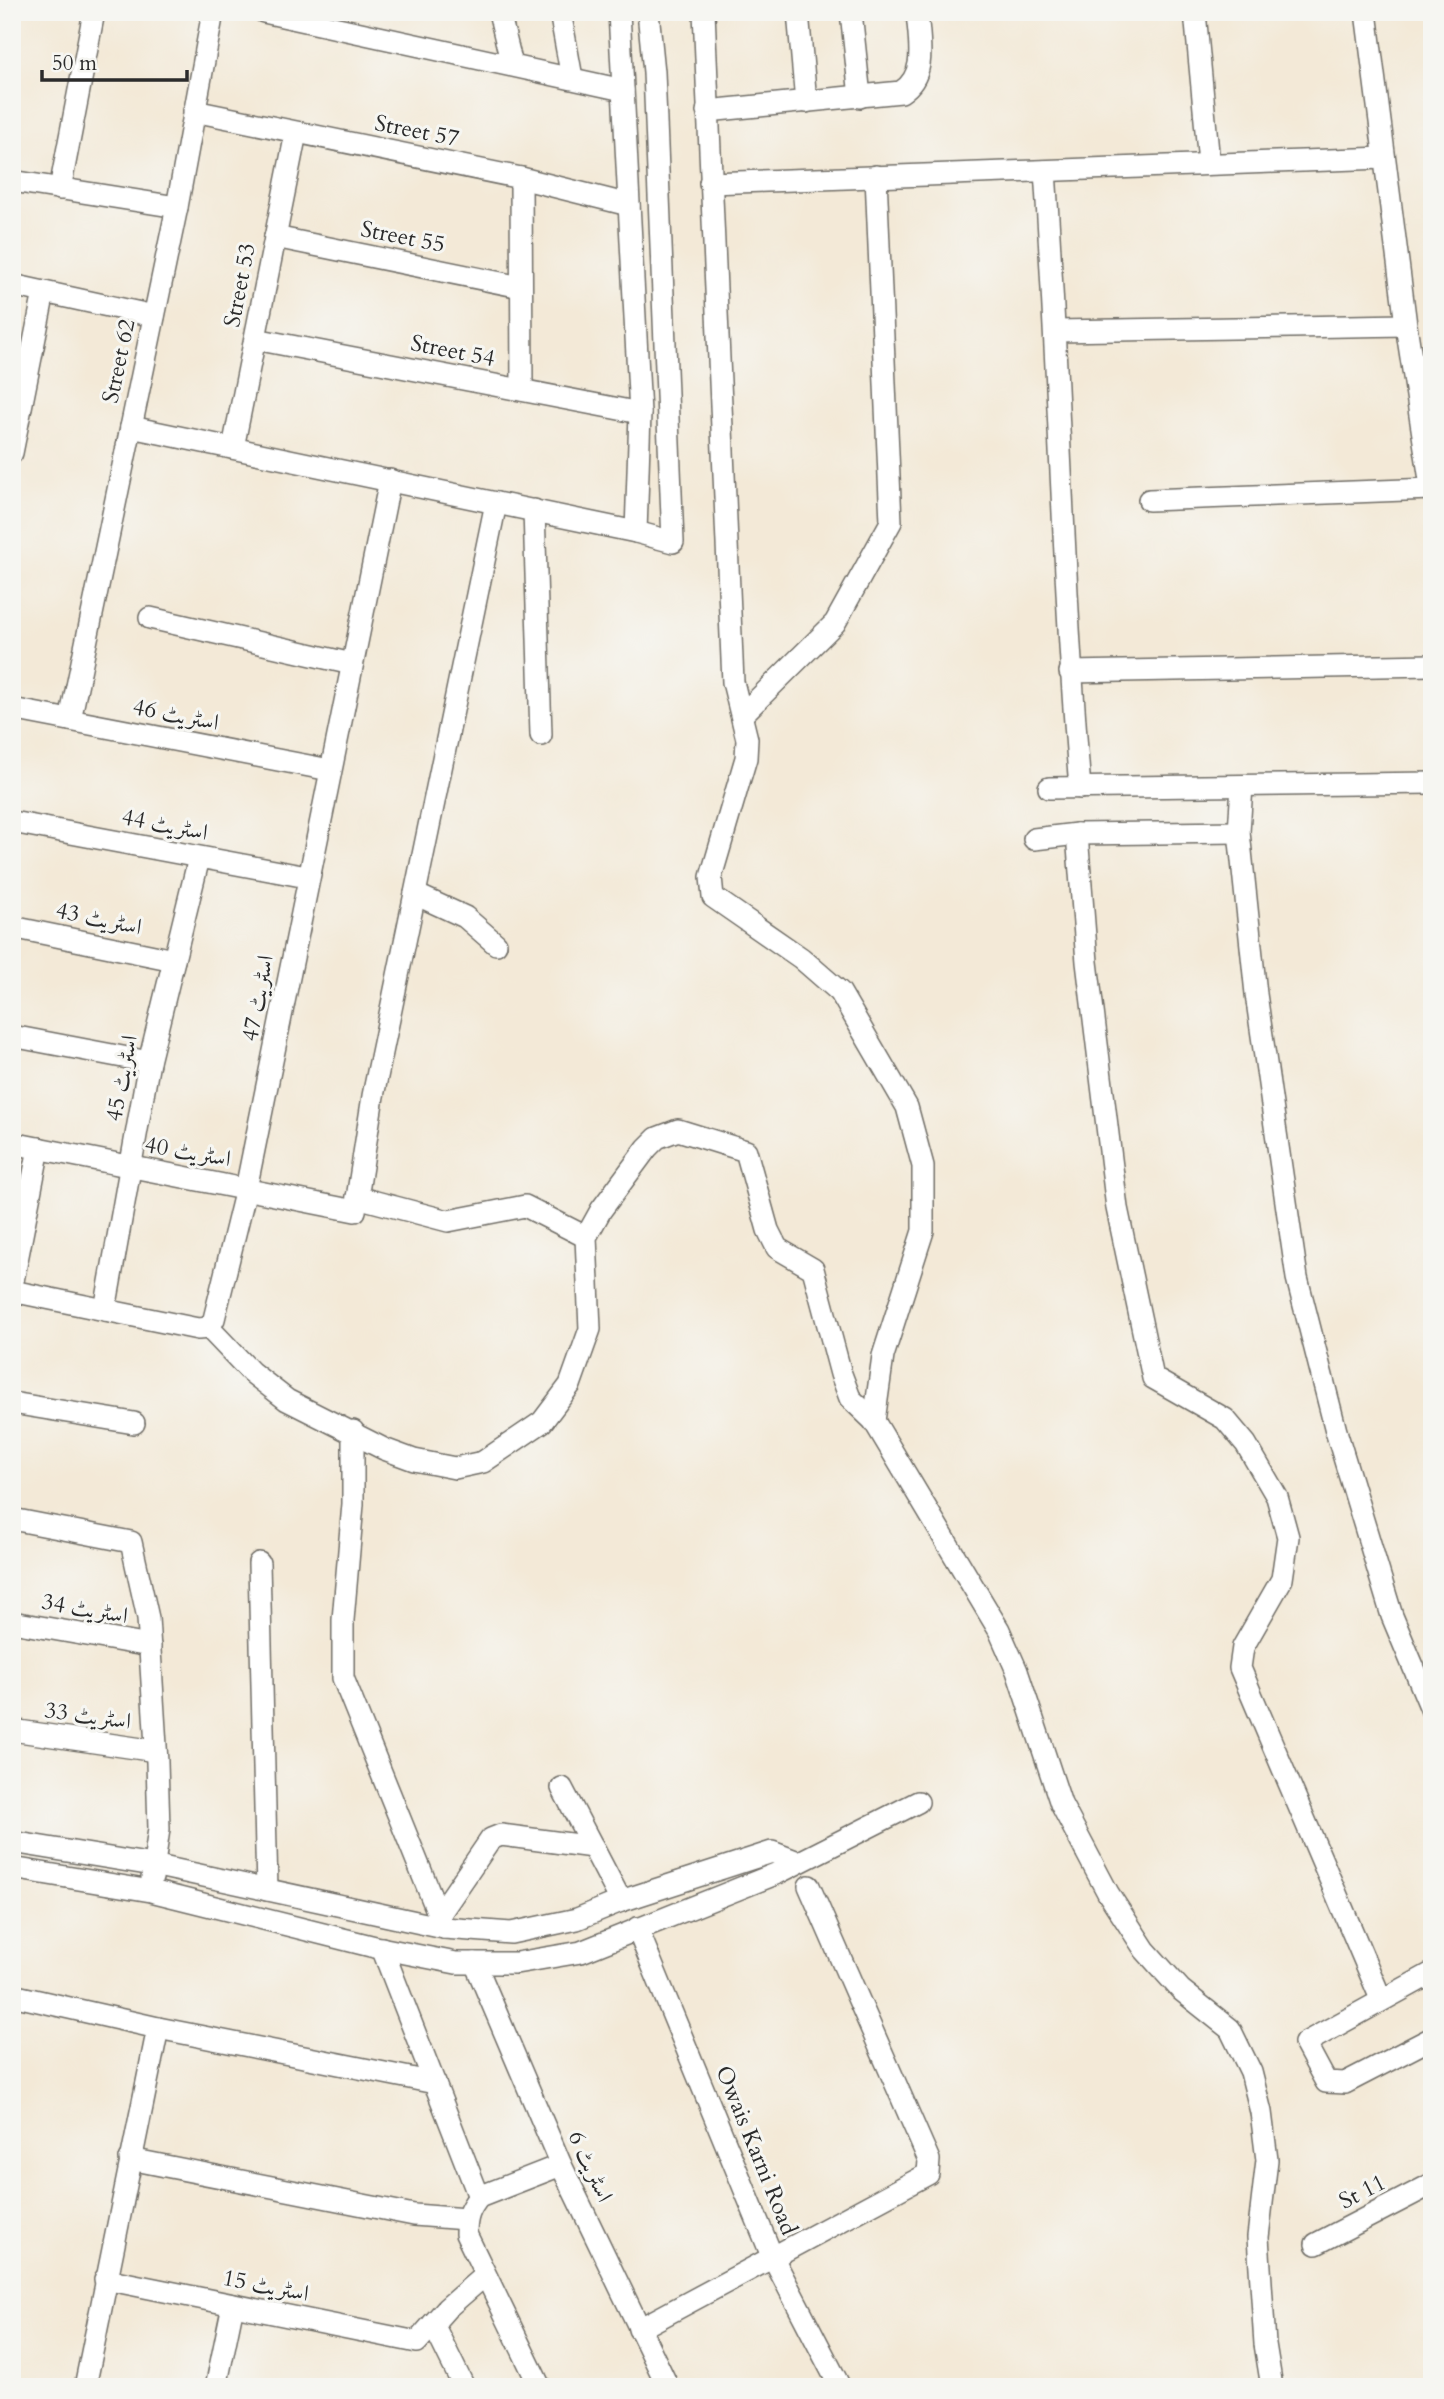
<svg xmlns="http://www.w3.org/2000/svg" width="1444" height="2399" viewBox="0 0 1444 2399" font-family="Cardo,Amiri,serif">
	<rect width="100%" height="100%" fill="#f6f6f2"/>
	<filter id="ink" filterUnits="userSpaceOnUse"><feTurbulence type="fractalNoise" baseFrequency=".0143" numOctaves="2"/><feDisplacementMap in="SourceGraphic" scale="14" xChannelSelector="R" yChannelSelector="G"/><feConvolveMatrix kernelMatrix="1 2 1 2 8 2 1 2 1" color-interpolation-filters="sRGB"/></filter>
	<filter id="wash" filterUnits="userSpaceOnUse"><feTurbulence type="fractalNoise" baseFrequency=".00686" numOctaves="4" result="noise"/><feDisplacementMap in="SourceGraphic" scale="28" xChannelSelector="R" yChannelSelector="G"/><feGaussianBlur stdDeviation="1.57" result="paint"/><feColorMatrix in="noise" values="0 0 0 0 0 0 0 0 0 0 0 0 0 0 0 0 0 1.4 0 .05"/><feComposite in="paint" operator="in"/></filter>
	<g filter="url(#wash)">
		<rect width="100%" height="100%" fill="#f3e9d7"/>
	</g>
	<g filter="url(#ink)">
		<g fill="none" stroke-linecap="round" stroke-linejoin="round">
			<defs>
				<g id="minor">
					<polyline points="264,12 623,90"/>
					<polyline points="499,12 512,65"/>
					<polyline points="560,12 572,78"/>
					<polyline points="619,12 640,413 636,532 673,542 654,72 648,12"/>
					<polyline points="704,12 733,682 747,739 746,758 711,877 713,897 801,958 840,992 907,1107 923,1166 923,1231 883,1356 874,1421 999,1630 1017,1671 1061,1804 1108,1893 1145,1950 1181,1990 1230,2029 1251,2072 1261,2112 1267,2160 1258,2237 1265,2344 1272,2387"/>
					<polyline points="798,12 806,102"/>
					<polyline points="851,12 860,97"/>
					<polyline points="1195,12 1209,163"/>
					<polyline points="1366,12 1406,325 1432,493"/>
					<polyline points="194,111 521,178 629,205"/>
					<path d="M707 111 901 92C928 75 919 41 917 12"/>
					<path d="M1045 171C1059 377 1063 583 1080 788"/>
					<polyline points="521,178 522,390"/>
					<polyline points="12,181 177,207"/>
					<polyline points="710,183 1384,158"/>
					<polyline points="60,189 94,12"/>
					<polyline points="275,237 521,287"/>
					<polyline points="12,285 154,316"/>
					<polyline points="1056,331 1406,325"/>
					<polyline points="255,339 640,413"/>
					<polyline points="131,427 636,532"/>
					<polyline points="233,448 296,133"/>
					<polyline points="12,453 44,292"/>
					<polyline points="1149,500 1431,489"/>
					<polyline points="534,510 541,735"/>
					<polyline points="150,618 352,664"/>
					<polyline points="1070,672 1432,665"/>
					<polyline points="12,709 330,770"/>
					<polyline points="742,715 835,623 891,522 876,176"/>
					<polyline points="70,720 177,207 213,12"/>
					<polyline points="1242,786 1239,832 1256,994 1297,1278 1336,1431 1392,1616 1432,1711"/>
					<polyline points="1049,788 1432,783"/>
					<polyline points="12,822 307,877"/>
					<polyline points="1077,834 1087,962 1117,1208 1153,1378 1225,1419 1246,1444 1277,1497 1288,1537 1282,1579 1243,1647 1240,1668 1381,1999"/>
					<polyline points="1034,839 1077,834 1239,832"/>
					<polyline points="415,894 465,917 496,944"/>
					<polyline points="12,927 174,960"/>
					<polyline points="12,1036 149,1062"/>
					<polyline points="12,1143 355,1211 373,1096 496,503"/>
					<polyline points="357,1197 448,1221 525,1206 586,1237"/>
					<polyline points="12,1286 39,1148"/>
					<polyline points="12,1291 198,1329 209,1328 214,1319 246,1189 390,480"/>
					<polyline points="105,1310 149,1062 199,858"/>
					<polyline points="209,1328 251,1372 287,1400 384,1449 414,1460 455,1468 483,1462 542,1422 570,1385 590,1329 586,1237 601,1210 647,1148 657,1138 678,1130 746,1151 768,1230 777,1248 813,1269 841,1374 850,1398 874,1421"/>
					<polyline points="12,1403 134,1423"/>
					<polyline points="353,1431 353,1504 343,1620 343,1678 444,1928"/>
					<polyline points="12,1519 131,1542 148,1618 157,1762 159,1829 152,1878"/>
					<polyline points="259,1563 267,1890"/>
					<polyline points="12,1622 150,1646"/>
					<polyline points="12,1730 156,1751"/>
					<polyline points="562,1788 621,1901"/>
					<polyline points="12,1842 153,1865 444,1928 511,1933 577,1919 621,1901 772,1852 798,1862"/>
					<polyline points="12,1868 151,1891 375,1947 456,1963 516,1963 581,1952 778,1873 918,1802"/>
					<polyline points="439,1915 491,1839 501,1835 593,1847"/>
					<polyline points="637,1928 772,2256 840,2387"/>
					<polyline points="382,1948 479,2197"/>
					<polyline points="475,1963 561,2165 668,2387"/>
					<polyline points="1432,1973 1305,2043 1326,2082 1345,2083 1432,2038"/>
					<polyline points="12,1995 158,2028 435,2083"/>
					<polyline points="130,2159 414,2215 466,2219"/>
					<polyline points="1316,2244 1432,2184"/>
					<polyline points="105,2279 417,2342 447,2308 485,2275"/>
					<polyline points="433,2324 464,2387"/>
					<polyline points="639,2329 928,2174 929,2160 809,1886"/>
					<polyline points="85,2387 158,2028"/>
					<polyline points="216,2387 233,2305"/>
					<path d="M540 2387 466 2234C466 2218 469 2209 479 2197L561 2165"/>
				</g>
			</defs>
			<use href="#minor" stroke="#716e67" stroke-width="24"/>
			<use href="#minor" stroke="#fff" stroke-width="21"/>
		</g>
	</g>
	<g text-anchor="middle" stroke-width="6" stroke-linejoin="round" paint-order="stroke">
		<g font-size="23" fill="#2b2b2b" stroke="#f6f6f2">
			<text transform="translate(417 130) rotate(11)" y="8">Street 57</text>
			<text transform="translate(403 236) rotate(11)" y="8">Street 55</text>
			<text transform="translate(239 285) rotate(-79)" y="8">Street 53</text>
			<text transform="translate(453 350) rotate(11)" y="8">Street 54</text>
			<text transform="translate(118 361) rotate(-78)" y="8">Street 62</text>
			<text transform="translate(176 714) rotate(11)" y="8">اسٹریٹ 46</text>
			<text transform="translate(165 824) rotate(11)" y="8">اسٹریٹ 44</text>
			<text transform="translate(99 918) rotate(12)" y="8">اسٹریٹ 43</text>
			<text transform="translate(257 998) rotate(-79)" y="8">اسٹریٹ 47</text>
			<text transform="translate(121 1078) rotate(-79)" y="8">اسٹریٹ 45</text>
			<text transform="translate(188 1151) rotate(10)" y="8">اسٹریٹ 40</text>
			<text transform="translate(85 1608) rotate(10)" y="8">اسٹریٹ 34</text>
			<text transform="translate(88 1715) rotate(8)" y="8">اسٹریٹ 33</text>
			<text transform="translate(757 2150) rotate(68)" y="8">Owais Karni Road</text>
			<text transform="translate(591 2166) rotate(65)" y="8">اسٹریٹ 6</text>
			<text transform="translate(1362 2191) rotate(-27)" y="8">St 11</text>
			<text transform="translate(266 2285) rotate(11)" y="8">اسٹریٹ 15</text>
		</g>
	</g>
	<rect width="1444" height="2399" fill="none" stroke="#f6f6f2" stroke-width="42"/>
	<path d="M42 70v10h145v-10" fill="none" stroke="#2b2b2b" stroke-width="3.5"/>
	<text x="52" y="70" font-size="21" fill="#2b2b2b" stroke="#f6f6f2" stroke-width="5" paint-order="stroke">50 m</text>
</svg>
